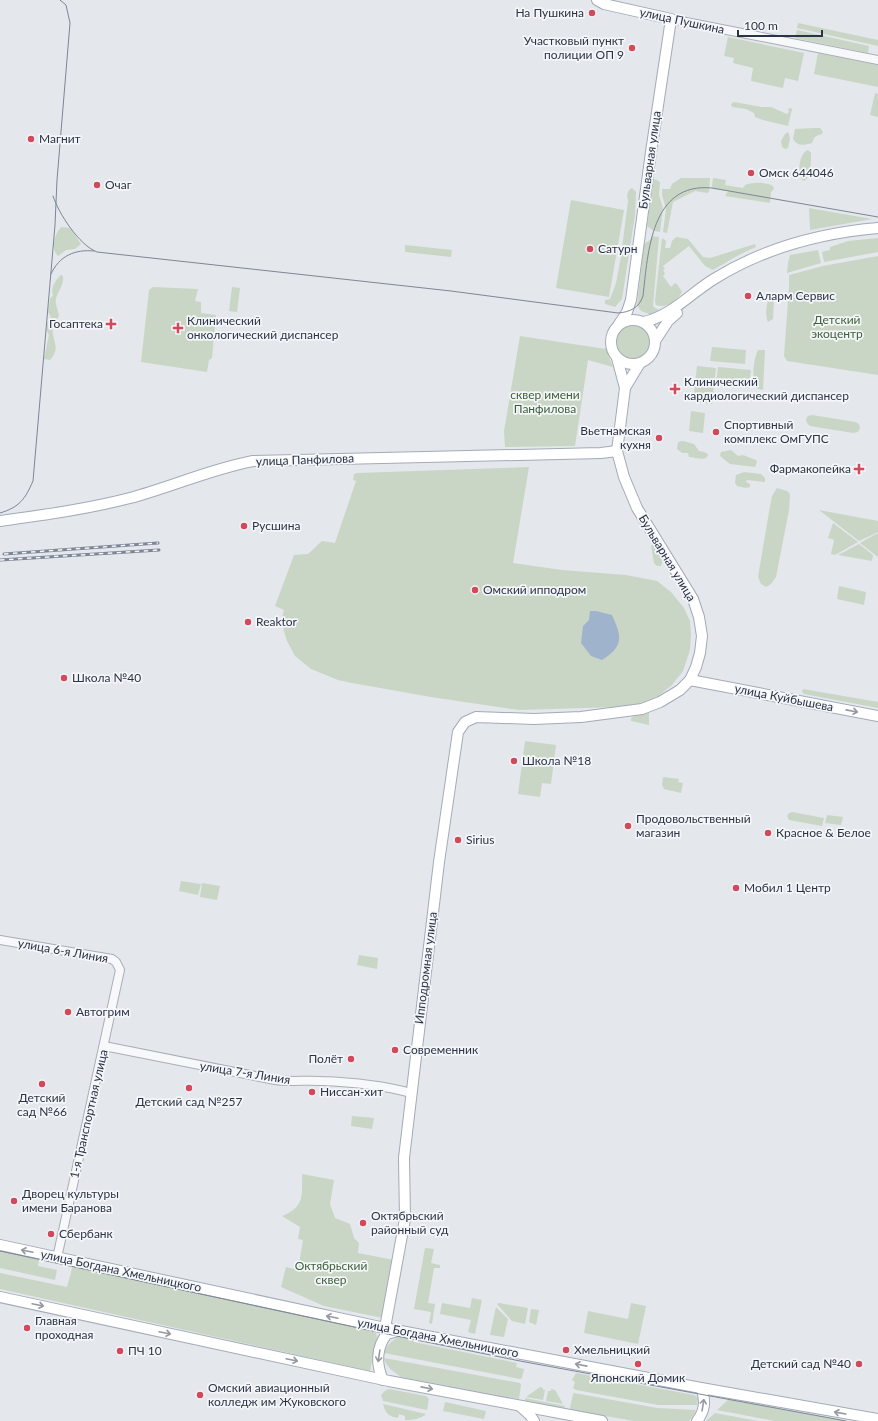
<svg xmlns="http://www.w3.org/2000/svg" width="878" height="1421" viewBox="0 0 878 1421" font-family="Lato,sans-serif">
	<rect width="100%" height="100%" fill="#e4e7ec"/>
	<g fill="#c9d6c5">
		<polygon points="798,23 878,40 878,46 797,28"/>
		<polygon points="797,30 869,46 868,53 795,38"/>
		<polygon points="728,37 804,53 798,81 785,78 783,88 751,81 753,68 733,63 734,58 724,56"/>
		<polygon points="818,53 878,65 878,87 814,74"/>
		<polygon points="875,93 878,94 878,117 870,115"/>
		<polygon points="734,102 762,107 771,107 787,114 789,112 788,109 791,108 792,109 788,126 763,120 755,117 754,113 746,109 732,107 731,104"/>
		<path d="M814 128H820L823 132 822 134C815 136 815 136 812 143 804 145 798 147 793 139L795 129Z"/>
		<polygon points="788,132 789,134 790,139 788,148 785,149 782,147 781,141 785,134"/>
		<path d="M808 150 811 153C811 162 811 175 805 181L802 180C797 173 799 153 808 150Z"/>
		<polygon points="681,178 710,178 709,192 707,193 695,191 673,202 667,233 663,232 666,209 662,195 662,189 670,189 672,184"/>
		<path d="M713 178 726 180 725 185 743 188 745 185C754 182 765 182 773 186L774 189 771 192 770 203 725 196 728 191 713 189 712 186Z"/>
		<polygon points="653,179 657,180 660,182 659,195 663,208 660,232 654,231 647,226"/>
		<polygon points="632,188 636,192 635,215 622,299 615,307 605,304 605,300 610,299 616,283 621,256 628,201 627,195 629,190"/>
		<polygon points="571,200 624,210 609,297 556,288"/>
		<polygon points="809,208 872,219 810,230"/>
		<path d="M61 227 70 228 81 244 75 249 66 250 58 256C50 248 55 234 61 227Z"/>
		<polygon points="652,236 659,237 653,306 655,308 662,311 652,315 641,311 637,305 644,244 650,240"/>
		<path d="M676 237 688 239 703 257 710 258 755 244 756 247C741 253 727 262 713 270L705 266 689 246 663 266 665 269 663 270 665 274 663 276 671 287 675 283 677 284 682 292C677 301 666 309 656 305L655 301 662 238 666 241 665 248H670L672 241Z"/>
		<polygon points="878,238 878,252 824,262 822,252 830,250 830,247 848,241"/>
		<polygon points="405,245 452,250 451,257 405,252"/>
		<polygon points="818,250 821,263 787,273 788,263 790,255"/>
		<polygon points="878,256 878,375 787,361 784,356 789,287 789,275 823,266"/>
		<path d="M61 275 63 276C64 286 58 290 56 299 55 304 58 310 59 316 57 319 54 323 53 327 51 341 62 347 50 360L44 359 49 335 46 330 47 323 51 317 48 312 50 299 53 295C50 289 56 279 61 275Z"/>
		<polygon points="153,287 198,289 195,301 201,302 201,313 216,315 212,358 209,360 207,372 141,362 149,290"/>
		<polygon points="232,287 240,288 237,312 229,311"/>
		<path d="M770 297 773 298 774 299 773 319 768 322C765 316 766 302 770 297Z"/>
		<circle cx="633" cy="342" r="17"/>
		<polygon points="520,336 606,349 613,367 588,360 575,446 505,447 504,431"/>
		<polygon points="712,347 746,350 745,364 710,361"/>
		<path d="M758 350H765L763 390 755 388C752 378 753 360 758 350Z"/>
		<polygon points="697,366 716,368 712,404 693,402"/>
		<polygon points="718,367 751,370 749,388 716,385"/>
		<polygon points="691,411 705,413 703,433 689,431"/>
		<polygon points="812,415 855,422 859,424 860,428 858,432 853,433 810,426 807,423 806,419 808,416"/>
		<path d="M683 441 694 444 699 451 704 452 708 454 707 457C702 461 696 457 689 457L688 453H682L677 449 678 442Z"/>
		<polygon points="731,450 738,456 743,455 756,460 757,462 755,467 730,464 720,456 721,452"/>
		<polygon points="529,467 513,563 562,570 626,575 657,581 671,592 684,608 690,621 691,634 690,650 683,671 672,685 657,697 640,704 617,707 519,710 431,697 352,683 338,680 311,669 295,656 287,641 281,621 284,610 275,606 294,555 308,554 322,541 335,543 356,481 353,480 354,474 358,473"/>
		<polygon points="744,472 761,474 765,478 765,482 747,480 746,482 750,484 750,487 746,488 737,486 735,483 736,475"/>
		<polygon points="777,488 787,491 790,494 789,510 776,577 771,584 766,587 761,584 758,577 769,512 772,496"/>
		<polygon points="819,510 878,521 878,532 859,541"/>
		<polygon points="833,523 858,542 835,555 831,554 834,540 828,538"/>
		<polygon points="878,533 878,557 860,543"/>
		<polygon points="859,544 873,555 872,561 838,555"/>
		<polygon points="651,545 655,547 663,560 661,566 657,566 654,563"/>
		<polygon points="839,586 866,592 864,605 837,599"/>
		<polygon points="803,689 878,702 878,708 804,694 802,692"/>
		<polygon points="648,711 649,711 649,725 631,721 631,719 632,717"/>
		<polygon points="525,741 556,745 551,784 542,783 540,797 518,794"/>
		<polygon points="663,777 679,779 678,782 683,783 681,793 664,789 662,785"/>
		<polygon points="792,812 824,818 822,826 789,820 787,816 789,813"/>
		<polygon points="827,815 843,817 841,825 825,823"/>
		<polygon points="181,881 201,884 198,895 179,891"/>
		<polygon points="202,883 220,886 217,900 200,897"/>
		<polygon points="359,955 378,958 377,969 357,965"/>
		<polygon points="352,1116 374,1118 372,1129 351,1126"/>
		<path d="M302 1174 334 1180 330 1204 335 1218 350 1224 354 1238 359 1243 358 1253 394 1260 383 1318 324 1306 281 1287 286 1267 298 1270 303 1240 298 1239 300 1227 282 1216C305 1207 302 1195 302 1174Z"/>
		<polygon points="425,1248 434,1249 431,1263 440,1265 440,1268 434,1268 428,1303 435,1304 432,1324 429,1323 431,1312 414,1309"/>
		<polygon points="0,1250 39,1260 38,1266 57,1270 55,1280 0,1268"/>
		<polygon points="73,1265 375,1330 377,1337 370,1371 0,1289 0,1273 67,1287"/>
		<polygon points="472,1298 482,1300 475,1334 468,1332 471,1320 440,1314 442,1303 470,1308"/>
		<polygon points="499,1303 528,1308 525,1324 512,1321 497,1304"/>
		<polygon points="631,1303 646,1306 638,1344 584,1333 588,1311 628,1319"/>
		<polygon points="496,1307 508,1319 504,1337 490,1335"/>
		<polygon points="531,1309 539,1310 536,1325 529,1322"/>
		<path d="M400 1336 410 1338 414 1342 517 1363 516 1367 524 1369 522 1378 520 1379 384 1353C386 1345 393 1340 400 1336Z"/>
		<path d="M384 1358 520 1383 521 1385 519 1399 401 1377C393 1371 386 1367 384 1358Z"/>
		<polygon points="576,1373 694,1395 698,1398 697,1405 658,1405 576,1390 573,1388 575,1382 572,1380"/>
		<polygon points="540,1387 543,1388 543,1390 545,1390 543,1400 526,1397"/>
		<polygon points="389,1389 426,1396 429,1399 427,1410 383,1401 381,1395 386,1390"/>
		<polygon points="551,1389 555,1390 563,1404 546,1401 548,1391 551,1391"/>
		<polygon points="574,1393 657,1408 696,1410 695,1413 689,1421 634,1421 571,1410 570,1408 573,1394"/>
		<polygon points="525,1398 565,1406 564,1409 525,1401"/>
		<polygon points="729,1399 848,1421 775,1421 717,1410"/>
		<polygon points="445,1402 486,1411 484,1419 443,1411"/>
		<path d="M383 1404 426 1414C421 1419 412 1420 405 1420V1416L399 1414 398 1418C388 1416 386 1414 383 1404Z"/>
		<polygon points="715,1413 758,1421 706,1421"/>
	</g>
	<path fill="#9fb4cc" d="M590 611H596L612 615C622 637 624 646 602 660L591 656 581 643 583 626 589 620Z"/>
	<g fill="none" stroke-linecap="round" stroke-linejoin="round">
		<defs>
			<g id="minor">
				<polyline points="671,19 878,60"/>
				<polyline points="0,940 112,959 116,962 120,970 57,1258"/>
				<path d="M104 1046 275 1080C290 1082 306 1080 321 1081 351 1082 382 1085 411 1093"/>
			</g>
			<g id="major">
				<polyline points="597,0 604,4 671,19 651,152 631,300 627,312 619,324"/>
				<circle cx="633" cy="342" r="22"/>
				<path d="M644 322C671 316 691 293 714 279 764 248 820 233 878 228"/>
				<polyline points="655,341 668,321 677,313"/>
				<polyline points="625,388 640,363"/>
				<path d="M0 521C44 515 87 509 130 498 171 487 211 469 253 461L601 453 617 451"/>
				<polyline points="690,680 878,716"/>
				<polyline points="0,1245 385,1328 701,1388 878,1419"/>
				<polyline points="0,1297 389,1381 602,1421"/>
				<polyline points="385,1328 405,1219 404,1158 439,862 458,732 465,722 476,717 534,719 581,717 642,709 660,702 680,690 690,680 696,667 700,653 702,636 699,617 693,599 637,508 624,477 617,451 625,388 617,358"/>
				<path d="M383 1380C376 1365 376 1347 387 1334L398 1331"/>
				<polyline points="521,1407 530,1415 534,1421"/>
				<path d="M697 1421C705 1411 706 1400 701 1388"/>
			</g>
		</defs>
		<use href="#minor" stroke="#a9aeb7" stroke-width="10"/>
		<use href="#major" stroke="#a3abb8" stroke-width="12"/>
		<use href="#minor" stroke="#f7f8fa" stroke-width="8"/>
		<use href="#major" stroke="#fff" stroke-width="10"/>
		<g stroke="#7d8696" stroke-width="1">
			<path d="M53 196C59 214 79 245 97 252L451 291 618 313C630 312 639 308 643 296 648 252 651 182 712 188L878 217"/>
			<path d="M51 274C59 256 75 249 94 251"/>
			<path d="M0 513C20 507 25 499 33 481L55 225 57 180 70 23 66 5 60 0"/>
			<polyline points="0,1251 387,1334 520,1361 846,1421"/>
		</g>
		<defs>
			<g id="rail">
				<polyline points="4,554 158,543"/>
				<polyline points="0,560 159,550"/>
			</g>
		</defs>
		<use href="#rail" stroke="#7d8696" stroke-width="3"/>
		<use href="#rail" stroke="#f4f6f9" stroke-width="1.5" stroke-dasharray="4.5" stroke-linecap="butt"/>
	</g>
	<defs><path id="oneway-shaft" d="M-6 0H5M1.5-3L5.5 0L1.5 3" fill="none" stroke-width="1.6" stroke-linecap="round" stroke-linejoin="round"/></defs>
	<g stroke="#959aa2">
		<use href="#oneway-shaft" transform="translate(852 711) rotate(11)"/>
		<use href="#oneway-shaft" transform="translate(27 1251) rotate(-168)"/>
		<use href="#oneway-shaft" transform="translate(38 1305) rotate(12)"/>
		<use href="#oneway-shaft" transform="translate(332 1317) rotate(-168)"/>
		<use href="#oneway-shaft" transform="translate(165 1333) rotate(12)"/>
		<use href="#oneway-shaft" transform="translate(379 1356) rotate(99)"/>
		<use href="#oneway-shaft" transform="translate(292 1360) rotate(12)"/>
		<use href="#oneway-shaft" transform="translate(581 1365) rotate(-169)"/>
		<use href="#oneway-shaft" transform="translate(427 1388) rotate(11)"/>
		<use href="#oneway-shaft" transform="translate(703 1405) rotate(-81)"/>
		<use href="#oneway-shaft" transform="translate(840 1413) rotate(-170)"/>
	</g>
	<g fill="#d1495b" stroke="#f4f6f9" stroke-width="1.5">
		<circle cx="592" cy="13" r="4"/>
		<circle cx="632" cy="48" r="4"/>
		<circle cx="31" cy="139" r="4"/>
		<circle cx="751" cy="173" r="4"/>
		<circle cx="97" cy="185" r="4"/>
		<circle cx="590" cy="249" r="4"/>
		<circle cx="748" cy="296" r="4"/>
		<path d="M109 318h4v4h4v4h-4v4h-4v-4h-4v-4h4z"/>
		<path d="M176 322h4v4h4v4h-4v4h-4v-4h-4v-4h4z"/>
		<path d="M673 383h4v4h4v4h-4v4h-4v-4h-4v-4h4z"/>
		<circle cx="716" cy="432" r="4"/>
		<circle cx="659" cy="438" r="4"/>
		<path d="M857 463h4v4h4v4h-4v4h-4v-4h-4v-4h4z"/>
		<circle cx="244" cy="526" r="4"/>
		<circle cx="475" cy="590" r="4"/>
		<circle cx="248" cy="622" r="4"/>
		<circle cx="64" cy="678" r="4"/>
		<circle cx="514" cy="761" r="4"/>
		<circle cx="628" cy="826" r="4"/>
		<circle cx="768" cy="833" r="4"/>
		<circle cx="458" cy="840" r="4"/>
		<circle cx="736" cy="888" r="4"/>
		<circle cx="68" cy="1012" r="4"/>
		<circle cx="395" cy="1050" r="4"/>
		<circle cx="351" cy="1059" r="4"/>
		<circle cx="42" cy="1084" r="4"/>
		<circle cx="189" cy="1088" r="4"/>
		<circle cx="312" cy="1092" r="4"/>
		<circle cx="14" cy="1201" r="4"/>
		<circle cx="363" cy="1223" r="4"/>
		<circle cx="51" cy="1234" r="4"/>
		<circle cx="27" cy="1328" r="4"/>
		<circle cx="566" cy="1350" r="4"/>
		<circle cx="120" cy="1351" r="4"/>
		<circle cx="638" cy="1364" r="4"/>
		<circle cx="859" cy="1364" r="4"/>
		<circle cx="200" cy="1395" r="4"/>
	</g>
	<g text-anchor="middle" stroke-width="3.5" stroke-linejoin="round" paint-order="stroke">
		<g font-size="12" fill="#2b3445" stroke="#f4f6f9" text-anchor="start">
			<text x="584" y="17" text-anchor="end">На Пушкина</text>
			<text x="624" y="45" text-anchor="end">Участковый пункт<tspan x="624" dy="14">полиции ОП 9</tspan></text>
			<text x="39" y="143">Магнит</text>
			<text x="759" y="177">Омск 644046</text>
			<text x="105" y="189">Очаг</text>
			<text x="598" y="253">Сатурн</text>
			<text x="756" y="300">Аларм Сервис</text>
			<text x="187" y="325">Клинический<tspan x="187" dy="14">онкологический диспансер</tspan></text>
			<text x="103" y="328" text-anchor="end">Госаптека</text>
			<text x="684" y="386">Клинический<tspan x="684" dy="14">кардиологический диспансер</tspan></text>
			<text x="724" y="429">Спортивный<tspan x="724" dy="14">комплекс ОмГУПС</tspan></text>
			<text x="651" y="435" text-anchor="end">Вьетнамская<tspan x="651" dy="14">кухня</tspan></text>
			<text x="851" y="473" text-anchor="end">Фармакопейка</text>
			<text x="252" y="530">Русшина</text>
			<text x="483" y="594">Омский ипподром</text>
			<text x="256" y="626">Reaktor</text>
			<text x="72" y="682">Школа №40</text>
			<text x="522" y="765">Школа №18</text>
			<text x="636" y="823">Продовольственный<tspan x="636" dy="14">магазин</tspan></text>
			<text x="776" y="837">Красное &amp; Белое</text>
			<text x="466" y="844">Sirius</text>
			<text x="744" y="892">Мобил 1 Центр</text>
			<text x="76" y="1016">Автогрим</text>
			<text x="403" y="1054">Современник</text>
			<text x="343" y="1063" text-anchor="end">Полёт</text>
			<text x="320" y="1096">Ниссан-хит</text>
			<text x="42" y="1102" text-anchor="middle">Детский<tspan x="42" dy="14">сад №66</tspan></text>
			<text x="189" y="1106" text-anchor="middle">Детский сад №257</text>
			<text x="22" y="1198">Дворец культуры<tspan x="22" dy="14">имени Баранова</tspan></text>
			<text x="371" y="1220">Октябрьский<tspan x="371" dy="14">районный суд</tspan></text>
			<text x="59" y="1238">Сбербанк</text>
			<text x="35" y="1325">Главная<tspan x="35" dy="14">проходная</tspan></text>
			<text x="574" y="1354">Хмельницкий</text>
			<text x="128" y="1355">ПЧ 10</text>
			<text x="851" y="1368" text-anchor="end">Детский сад №40</text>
			<text x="638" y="1382" text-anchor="middle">Японский Домик</text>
			<text x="208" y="1392">Омский авиационный<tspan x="208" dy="14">колледж им Жуковского</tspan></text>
		</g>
		<g font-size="12" fill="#2b3445" stroke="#f4f6f9">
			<text transform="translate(682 21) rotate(12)" y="4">улица Пушкина</text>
			<text transform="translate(650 160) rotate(-82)" y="4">Бульварная улица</text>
			<text transform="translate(305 460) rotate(-2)" y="4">улица Панфилова</text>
			<text transform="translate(667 558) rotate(59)" y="4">Бульварная улица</text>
			<text transform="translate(784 698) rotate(11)" y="4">улица Куйбышева</text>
			<text transform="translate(63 951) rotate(10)" y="4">улица 6-я Линия</text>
			<text transform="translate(426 968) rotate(-83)" y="4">Ипподромная улица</text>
			<text transform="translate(245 1073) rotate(9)" y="4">улица 7-я Линия</text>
			<text transform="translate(89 1114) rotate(-77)" y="4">1-я Транспортная улица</text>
			<text transform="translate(121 1271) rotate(12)" y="4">улица Богдана Хмельницкого</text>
			<text transform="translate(438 1338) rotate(11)" y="4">улица Богдана Хмельницкого</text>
		</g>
		<g font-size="12" fill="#3f6138" stroke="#f4f6f9">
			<text x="837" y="324">Детский<tspan x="837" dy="14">экоцентр</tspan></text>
			<text x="545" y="399">сквер имени<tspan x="545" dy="14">Панфилова</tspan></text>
			<text x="331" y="1270">Октябрьский<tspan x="331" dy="14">сквер</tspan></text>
		</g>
	</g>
	<path d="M738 30v6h84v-6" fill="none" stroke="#2b3445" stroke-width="2"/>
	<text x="744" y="30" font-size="12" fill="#2b3445" stroke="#f4f6f9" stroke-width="3" paint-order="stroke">100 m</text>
</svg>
